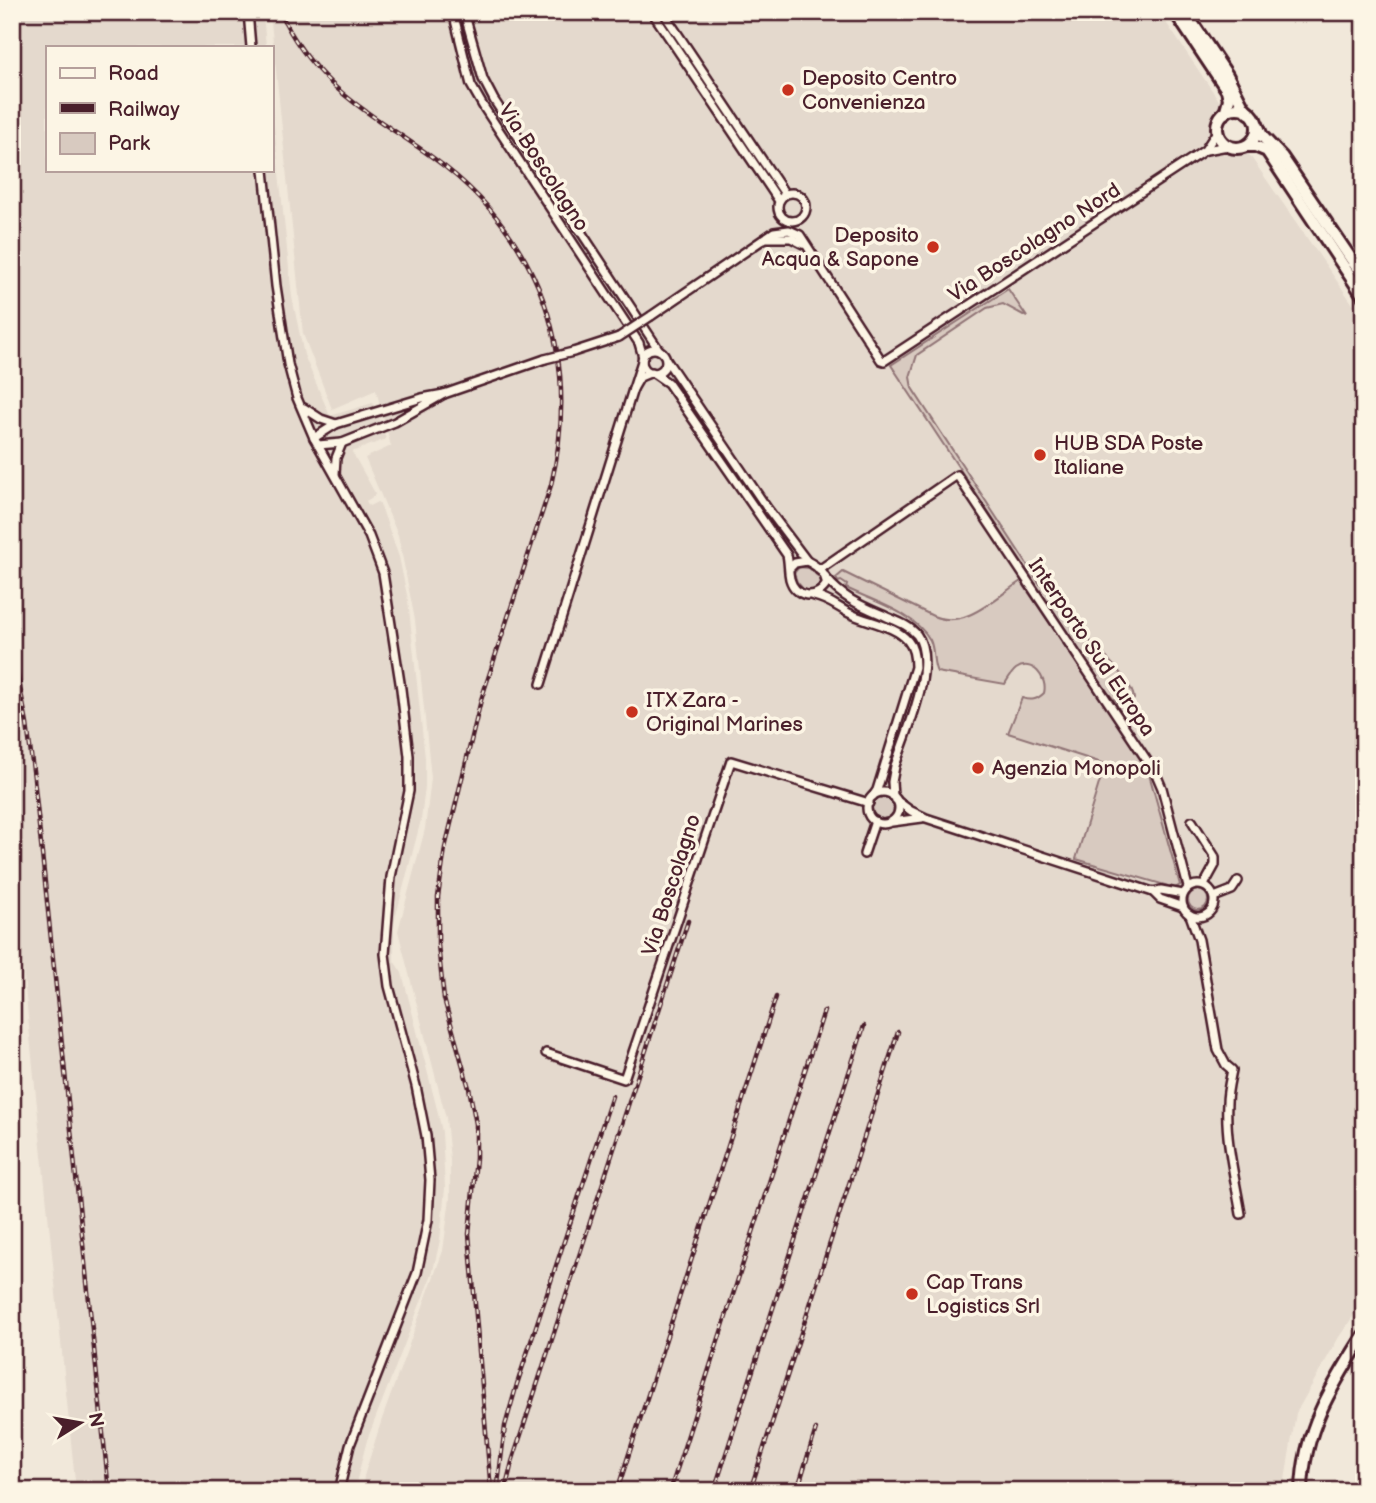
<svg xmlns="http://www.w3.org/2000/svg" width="1376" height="1503" viewBox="0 0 1376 1503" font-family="'Balsamiq Sans',sans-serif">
	<rect width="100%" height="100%" fill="#f1e8da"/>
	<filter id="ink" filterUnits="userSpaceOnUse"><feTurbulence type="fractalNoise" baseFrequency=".0143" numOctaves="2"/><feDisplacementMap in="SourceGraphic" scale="14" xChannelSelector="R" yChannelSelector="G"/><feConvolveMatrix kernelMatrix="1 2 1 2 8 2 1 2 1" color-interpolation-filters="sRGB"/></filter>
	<g filter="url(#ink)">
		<g fill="#e4d9cd">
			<polygon points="12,12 263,12 266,47 47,47 47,170 271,170 271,96 292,297 304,355 330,416 373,403 386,439 352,452 375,493 374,496 366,501 369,506 377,502 379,503 383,512 399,557 408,600 425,758 425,787 421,820 394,923 394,961 402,973 437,1109 442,1132 445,1188 440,1240 433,1271 367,1440 354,1491 76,1491 12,859"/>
			<polygon points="270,12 1159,12 1222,105 1204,145 1210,154 1248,153 1364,320 1364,1300 1339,1337 1296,1413 1285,1480 1287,1491 362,1491 364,1476 382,1419 443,1251 450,1198 450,1160 446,1118 398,931 425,829 431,778 415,620 398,535 365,458 391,446 376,390 332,409 303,334"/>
		</g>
		<g fill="#d8cac0" stroke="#917476" stroke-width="2">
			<path d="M1008 289 1027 317 1003 304 987 308 917 355 910 377 912 388 1040 584 1046 580C1056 596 1066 612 1077 626 1090 644 1133 678 1134 699L1125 706 1119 705 1107 692 891 365Z"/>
			<polygon points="799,567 809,568 820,578 819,585 814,590 804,590 797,582 794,573"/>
			<path d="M843 572 933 616C965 630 996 597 1021 581L1147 767 1180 885 1175 888 1076 859 1105 764 1008 733 1022 698C1031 701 1037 700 1044 693 1048 678 1032 658 1016 669 1011 673 1008 679 1005 684L937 672C932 663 935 651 930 640 915 613 873 601 846 588L847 585 841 581 838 582 836 578Z"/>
			<circle cx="883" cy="808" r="11"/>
			<circle cx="1198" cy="900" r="10"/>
		</g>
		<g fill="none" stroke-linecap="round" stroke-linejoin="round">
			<defs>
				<g id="street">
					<polyline points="248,12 251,47"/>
					<polyline points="453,12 471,85 483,106 639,343 643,357"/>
					<polyline points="464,12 483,79 494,100 659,350"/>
					<polyline points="652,12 779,201"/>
					<polyline points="663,12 785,194"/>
					<polyline points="1206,150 1228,146"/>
					<polyline points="264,170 276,286 288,364 297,398 314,438 369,536 383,573 401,689 409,756 409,791 391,877 385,954 389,986 416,1086 426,1136 430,1180 428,1220 417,1273 350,1445 339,1491"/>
					<circle cx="792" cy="207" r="14"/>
					<polyline points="767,238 791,238 803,244"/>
					<polyline points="651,316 774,232 789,230 800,235 881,360 884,361 1205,150 1218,130"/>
					<circle cx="654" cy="361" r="12"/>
					<polyline points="573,352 619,337"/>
					<path d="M642 361 633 389 640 377 652 372 668 383 787 555C789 563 788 570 790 579 795 597 815 601 826 585 827 574 817 566 807 561L795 563 790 568"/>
					<polyline points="667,361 767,508 807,561"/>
					<polyline points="444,394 545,359"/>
					<polyline points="304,408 321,419 336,424 422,398 444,394 395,422 342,443 336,458 335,474"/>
					<polyline points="314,438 336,424"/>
					<polyline points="318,445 342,443"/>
					<polyline points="819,570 957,475 1156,774 1162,788 1188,887"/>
					<path d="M826 578C842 598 862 606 885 616 896 621 909 625 917 635 938 664 905 735 895 766L892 782 893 796"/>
					<path d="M814 596C828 599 836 606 849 613 866 622 895 625 908 641 914 648 915 658 915 667L877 790 873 796"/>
					<polyline points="541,684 633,389"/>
					<circle cx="883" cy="808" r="16"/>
					<polyline points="896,800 911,811 926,818 1153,892 1161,890 1183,894"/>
					<polyline points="1192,821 1215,857 1215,865 1204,885"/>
					<polyline points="892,822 922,818"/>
					<polyline points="864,854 875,821"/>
					<circle cx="1198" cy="901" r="16"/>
					<polyline points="1153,892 1160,899 1183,907"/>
					<polyline points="1214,897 1232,890 1238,881"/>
					<path d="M1190 915 1199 940 1218 1050 1226 1065 1232 1070C1230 1080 1227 1092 1227 1103 1225 1140 1235 1178 1241 1214"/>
					<polyline points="546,1053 624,1079 731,761 869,803"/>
				</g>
				<g id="secondary">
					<polyline points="1175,12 1227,90 1229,99 1225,113"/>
					<polyline points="1185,12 1227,75 1243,106 1249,113"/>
					<circle cx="1237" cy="128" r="20"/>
					<polyline points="1257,124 1262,136 1282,157 1364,278"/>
					<polyline points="1247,146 1255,146 1267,151 1364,297"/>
					<path d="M1302 1491C1303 1430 1333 1384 1364 1335"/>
				</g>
			</defs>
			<use href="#street" stroke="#4a1f2b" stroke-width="12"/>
			<use href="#secondary" stroke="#4a1f2b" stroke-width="16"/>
			<use href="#street" stroke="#fcf5e5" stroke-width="7"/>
			<use href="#secondary" stroke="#fcf5e5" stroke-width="10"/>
			<defs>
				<g id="rail">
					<path d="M280 12C315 87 368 111 432 157 541 235 582 356 551 485L481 700 445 848 438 897V945L444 999 469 1088 476 1124V1158L469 1234 491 1491"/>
					<polyline points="12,645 27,724 34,778 109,1491"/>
					<polyline points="498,1484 505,1426 517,1384 612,1096"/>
					<polyline points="505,1491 512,1462 688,921"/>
					<polyline points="617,1491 776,997"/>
					<polyline points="670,1491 824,1011"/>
					<polyline points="714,1491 864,1026"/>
					<polyline points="750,1491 898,1032"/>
					<polyline points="797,1491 816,1429"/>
				</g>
			</defs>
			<use href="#rail" stroke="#4a1f2b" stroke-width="4.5"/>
			<use href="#rail" stroke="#fcf5e5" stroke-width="2" stroke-dasharray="5" stroke-linecap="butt"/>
			<defs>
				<g id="street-bridge">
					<polyline points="619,337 651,316"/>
					<polyline points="545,359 573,352"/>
				</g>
			</defs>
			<use href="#street-bridge" stroke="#4a1f2b" stroke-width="12" stroke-linecap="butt"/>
			<use href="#street-bridge" stroke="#fcf5e5" stroke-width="7"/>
		</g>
	</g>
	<g fill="#c8321e" stroke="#fcf5e5" stroke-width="2.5">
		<circle cx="788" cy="90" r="7"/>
		<circle cx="933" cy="247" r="7"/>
		<circle cx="1040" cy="455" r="7"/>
		<circle cx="632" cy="712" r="7"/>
		<circle cx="978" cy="768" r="7"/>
		<circle cx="912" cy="1294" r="7"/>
	</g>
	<g text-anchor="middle" stroke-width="7" stroke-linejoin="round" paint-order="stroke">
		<g font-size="21" fill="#4a1f2b" stroke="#fcf5e5" text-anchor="start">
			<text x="802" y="85">Deposito Centro<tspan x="802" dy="24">Convenienza</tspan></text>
			<text x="919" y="242" text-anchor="end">Deposito<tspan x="919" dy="24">Acqua &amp; Sapone</tspan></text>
			<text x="1054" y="450">HUB SDA Poste<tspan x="1054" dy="24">Italiane</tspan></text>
			<text x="646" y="707">ITX Zara -<tspan x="646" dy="24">Original Marines</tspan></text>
			<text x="992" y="775">Agenzia Monopoli</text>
			<text x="926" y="1289">Cap Trans<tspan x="926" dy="24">Logistics Srl</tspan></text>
		</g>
		<g font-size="21" fill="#4a1f2b" stroke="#fcf5e5">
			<text transform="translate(544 167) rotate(57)" y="7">Via Boscolagno</text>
			<text transform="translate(1034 242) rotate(-33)" y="7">Via Boscolagno Nord</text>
			<text transform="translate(1092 647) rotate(56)" y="7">Interporto Sud Europa</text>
			<text transform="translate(671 885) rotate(-72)" y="7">Via Boscolagno</text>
		</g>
	</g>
	<rect width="1376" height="1503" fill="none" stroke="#fcf5e5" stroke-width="42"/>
	<rect x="21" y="21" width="1334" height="1461" fill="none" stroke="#4a1f2b" stroke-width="2.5" filter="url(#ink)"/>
	<rect x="46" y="46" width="228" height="126" fill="#fcf5e5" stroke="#b59f9b" stroke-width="2"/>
	<rect x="60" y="68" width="35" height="10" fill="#fcf5e5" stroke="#b59f9b" stroke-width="2"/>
	<text x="108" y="80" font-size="21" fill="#4a1f2b">Road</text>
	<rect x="60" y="103" width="35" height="10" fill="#4a1f2b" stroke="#b59f9b" stroke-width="2"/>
	<text x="108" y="116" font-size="21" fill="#4a1f2b">Railway</text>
	<rect x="60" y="133" width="35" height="21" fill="#d8cac0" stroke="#b59f9b" stroke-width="2"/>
	<text x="108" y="150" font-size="21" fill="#4a1f2b">Park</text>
	<g transform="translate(80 1423) rotate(79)" stroke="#fcf5e5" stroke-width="5" paint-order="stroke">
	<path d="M0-5L12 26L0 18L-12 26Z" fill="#4a1f2b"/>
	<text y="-10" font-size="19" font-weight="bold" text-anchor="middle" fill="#4a1f2b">N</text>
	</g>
</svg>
